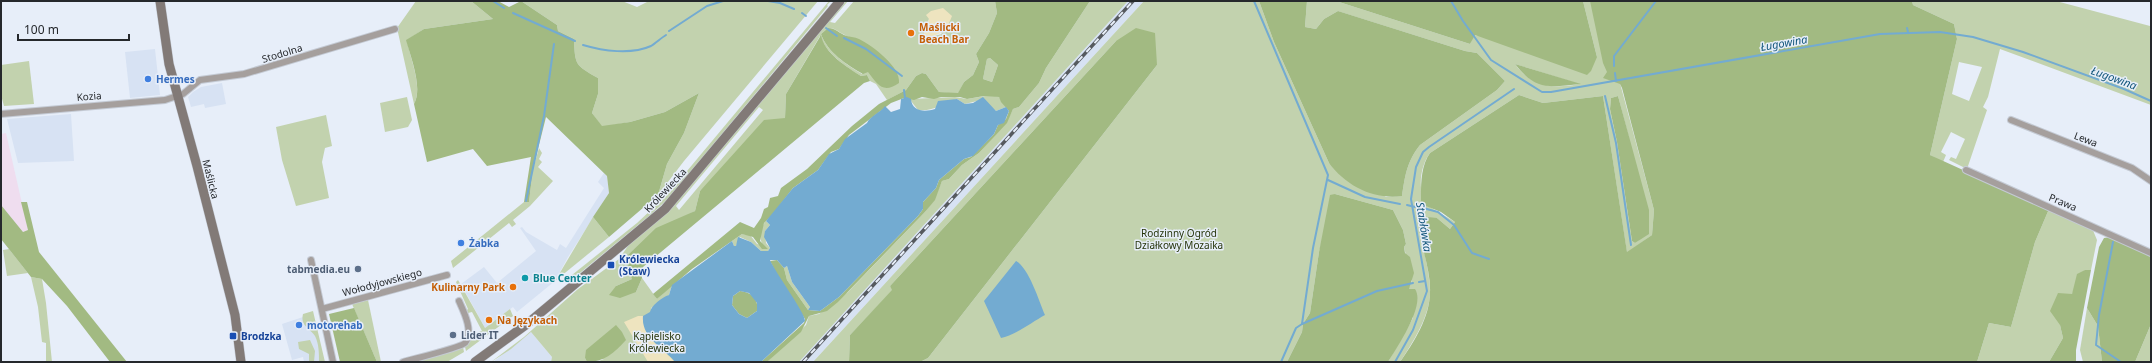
<svg xmlns="http://www.w3.org/2000/svg" width="2152" height="363" viewBox="0 0 2152 363" font-family="'Noto Sans',sans-serif">
	<rect width="100%" height="100%" fill="#e7eef9"/>
	<g fill="#d7e2f3">
		<polygon points="1128,1 1144,1 813,362 799,362"/>
		<polygon points="155,49 160,95 130,98 125,52"/>
		<polygon points="222,83 226,104 205,108 204,104 191,107 188,97 193,92 201,87"/>
		<polygon points="71,114 74,161 18,163 7,119"/>
		<polygon points="604,173 607,176 609,193 568,257 555,281 517,312 513,307 485,328 461,284 484,267 497,283 536,251 520,228 522,227 526,232 557,250 560,244 566,248 604,188 598,182"/>
		<polygon points="312,314 323,362 304,362 303,357 292,360 282,324"/>
		<polygon points="531,332 552,357 551,362 493,362"/>
	</g>
	<polygon fill="#efddef" points="6,133 28,230 23,232 1,205 1,134"/>
	<g fill="#c2d2ae" fill-rule="evenodd">
		<path d="M416 1H471L493 19 424 29 407 40C410 59 423 87 414 104L397 28Z"/>
		<path d="M521 1H622L637 7 649 1H818L684 161 658 195 667 164 684 133 699 93 665 112 630 122 602 127 592 113 598 94V78C575 65 575 65 574 39L558 31 557 25Z"/>
		<polygon points="829,1 831,1 827,5 828,6 669,198 648,217 569,282 567,279 637,223 667,195"/>
		<path d="M846 1H848L830 22 835 23 854 1H995L997 13 989 33 976 54 979 62 973 75 964 82 958 94 939 92 926 74 922 73 916 76 906 90 887 100 876 84 870 81 867 75 861 76C846 67 826 53 820 36L786 94 785 118 700 191 695 211 678 220 632 279 616 286 636 292 642 278 657 299 672 285 669 295 651 308 694 362H596L604 359 585 358 587 362H551L552 357 531 332 511 349 491 362 524 337 578 289 619 259 630 243ZM929 19 942 34 922 39ZM828 28C835 28 837 31 843 34 852 39 860 40 869 46L862 74C847 65 827 52 821 34ZM759 107 763 110 679 210 676 206Z"/>
		<polygon points="1090,1 1128,1 799,362 767,362 806,325 809,316 819,314 848,292 925,212 934,200 942,181 949,179 962,165 979,153 1006,123 1013,109 1019,107 1039,83 1046,68"/>
		<path d="M1144 1H1259L1274 42 1329 163 1386 197 1402 196C1405 176 1407 161 1420 145L1497 90 1505 81 1477 53 1465 51 1344 13 1338 11 1324 19 1316 29 1305 27 1307 1H1336L1470 44 1474 35 1597 57 1583 1H1598L1654 210 1652 235 1627 253 1603 96 1543 103 1519 95 1430 153C1420 166 1416 193 1429 206 1432 209 1449 218 1455 222L1450 229 1437 218 1418 225C1422 245 1430 271 1430 292 1430 316 1413 342 1400 362H1388L1413 318 1408 289 1412 281 1404 247 1406 244 1403 230 1393 210 1335 194 1319 252 1310 313 1303 324 1302 332 1287 362H920L928 358 1157 65 1116 41 890 286 893 290 850 335 849 362H813ZM1515 64 1579 84C1554 89 1531 87 1515 64ZM1618 96 1629 138 1639 240 1635 243 1632 241 1617 142 1610 109 1611 98Z"/>
		<path d="M1912 1H2056L2150 26 2151 22V105L2000 49 1988 97 1983 107 1987 110 1967 169 1949 160 1951 157 1956 159 1965 139 1951 132 1941 152 1946 155 1943 162 1930 155 1957 39 1954 24 1913 5ZM1959 62 1982 67 1969 101 1952 94Z"/>
		<polygon points="990,58 998,65 992,82 983,79 987,59"/>
		<polygon points="29,61 34,104 4,106 1,95 1,65"/>
		<path d="M991 95 999 97 1006 107 996 111 981 100 965 104 957 99C943 103 933 112 918 110L911 101V99L955 97 967 99Z"/>
		<polygon points="407,97 412,120 408,127 385,132 380,103"/>
		<polygon points="326,115 332,146 325,148 322,162 329,198 296,206 282,160 276,127"/>
		<polygon points="539,148 542,153 539,159 542,162 538,167 553,181 530,206 513,220 516,224 512,227 509,223 453,268 451,261 524,202 529,202 533,169"/>
		<polygon points="2049,209 2092,228 2097,240 2091,270 2085,270 2072,294 2060,325 2063,338 2049,362 1977,362 1989,323 2011,327 2035,242"/>
		<polygon points="593,217 609,237 555,281"/>
		<path d="M766 221 770 225 765 231 766 243 770 248 768 251H761L751 242 740 237 736 246H734L732 241 742 234 750 235 757 244 763 245C758 238 761 226 766 221Z"/>
		<polygon points="9,249 28,273 7,276 3,250"/>
		<polygon points="787,266 792,282 810,307 808,310 787,280 784,268"/>
		<polygon points="31,277 42,279 46,303 52,362 46,362 46,343 42,342 38,307"/>
		<polygon points="458,280 485,328 510,309 513,316 466,351 465,347 471,334 482,331 472,312 468,313 467,310 468,309 456,282"/>
		<polygon points="368,300 381,362 377,362 352,304"/>
		<polygon points="2087,308 2098,326 2102,362 2083,362 2080,350"/>
		<path d="M313 311 325 362H319C319 353 319 344 315 336 310 328 300 326 303 314Z"/>
		<polygon points="2151,324 2151,362 2135,362"/>
		<polygon points="310,340 315,351 314,362 309,362 309,354 299,349 298,342"/>
		<polygon points="463,347 464,352 447,362 413,362"/>
	</g>
	<g fill="#a2ba82" fill-rule="evenodd">
		<path d="M471 1H498L509 7 521 1 557 25 558 31 574 39C575 65 575 65 598 78V94L592 113 602 126 630 122 665 112 699 93 684 133 667 164 658 195 609 237 593 217 609 193 607 176 546 117 533 169 529 202H524L531 157 487 166 473 149 427 162 414 104C423 88 411 58 406 40L424 29 493 19Z"/>
		<path d="M995 1H1090L1046 68 1039 83 1019 107 1013 109 1007 123 979 153 962 165 949 179 942 181 935 200 925 212 838 302 827 311 809 316 801 332 767 362H761L804 323 805 319 782 284 770 261 777 260 784 268 787 280 808 310 820 311 839 297 918 216 923 209V202L936 188 939 180 964 159 971 157 994 134 998 125 1006 119 1009 111 1001 102 999 97 984 96 967 99 960 97H941L934 99 922 97 914 100 904 98 891 103 849 135 839 149 831 152 818 170 793 188 773 214 764 223 760 241 768 249H762L753 237 742 234 692 269 657 299 653 294 740 222 754 228 761 218 764 209 768 207 770 198 778 196 781 188 807 169 852 126 879 104 906 90 916 76 922 73 926 74 939 92 958 93 964 82 973 75 979 62 976 54 989 33 997 13ZM990 58 998 65 992 82 983 79 987 59Z"/>
		<path d="M1259 1H1307L1305 27 1316 29 1324 19 1338 11 1465 51 1477 53 1505 81 1497 90 1420 145C1407 161 1405 176 1402 196 1374 200 1346 186 1329 163L1274 42Z"/>
		<polygon points="1336,1 1583,1 1597,57 1591,71 1587,75 1475,35 1470,44"/>
		<path d="M1590 1H1912L1913 5 1954 24 1957 39 1930 155 2049 209 2035 242 2011 327 1989 323 1977 362H1400C1414 342 1430 317 1430 292 1431 267 1418 241 1418 216L1437 218 1450 229 1455 222 1441 212 1421 204C1421 188 1420 167 1430 153L1519 95 1543 103 1603 96 1627 252 1652 235 1654 210 1622 88 1620 84 1603 78 1607 72 1603 63Z"/>
		<path d="M828 28C835 28 838 32 844 35 849 37 855 37 859 39 873 46 901 67 899 83 883 94 878 85 868 72L863 74C847 65 827 52 821 34Z"/>
		<polygon points="1136,28 1155,33 1157,65 928,358 920,362 849,362 850,335 892,290 890,286 1116,41"/>
		<path d="M821 35C824 53 847 67 861 76L867 75 870 81 864 83 643 267 641 272 642 278 636 292 620 298 609 295 616 286 632 279 626 257 656 228 695 211 700 191 764 120 785 118 786 94Z"/>
		<path d="M1515 64 1581 84C1549 87 1536 91 1515 64Z"/>
		<polygon points="1618,96 1649,210 1649,234 1635,243 1632,241 1617,142 1610,109 1611,98"/>
		<path d="M1335 194 1393 210 1403 230 1406 244 1404 247 1405 253 1410 257 1414 273 1409 289H1415C1426 305 1397 347 1388 362H1287L1302 332 1303 324 1310 313 1319 252 1330 195Z"/>
		<polygon points="21,202 27,202 39,252 127,362 110,362 67,306 42,279 31,277 1,239 1,205 23,232 28,230"/>
		<polygon points="2110,237 2151,256 2151,324 2135,362 2102,362 2098,326 2087,308 2099,247 2104,238"/>
		<polygon points="2085,270 2091,270 2076,350 2076,362 2049,362 2063,338 2060,325 2050,311 2058,293 2072,294 2077,274"/>
		<path d="M740 291C751 292 759 299 757 311L747 318 739 314 732 305 733 296Z"/>
		<polygon points="354,308 377,362 340,362 329,314"/>
		<path d="M616 325 622 332 626 340C614 353 604 362 587 362L585 358 586 350Z"/>
	</g>
	<g fill="#eee4bf">
		<path d="M943 8 952 16C943 39 940 29 925 42L922 39 929 19 926 15 931 11Z"/>
		<path d="M638 316H643C642 337 663 348 675 362H648L624 322Z"/>
	</g>
	<g fill="#73abd1" fill-rule="evenodd">
		<path d="M907 97 911 99C912 112 925 112 935 109L938 101 957 99 965 104 973 103 983 97 996 111 1006 107 1009 111 1004 123 998 125 994 134 973 156 964 159 939 180 936 188 923 202V209L918 216 839 297 820 311 808 310 810 307 792 282 787 266 784 268 777 260H770C776 274 805 312 805 321L761 362H675C663 347 641 338 643 316L650 312C651 306 662 297 669 295L672 285 732 241 734 246H736L738 237 751 242 761 251H768L770 248 764 237 765 231 770 225 766 221 793 188 818 170 829 154 839 149 845 139 867 123C870 116 880 113 885 106L891 112 900 109 901 99ZM740 291 749 293 757 303V311L747 318 739 314 732 305 733 296Z"/>
		<path d="M1016 261C1029 268 1039 301 1045 315 1032 322 1014 336 1001 338L984 301Z"/>
	</g>
	<g fill="none" stroke-linecap="round" stroke-linejoin="round">
		<g stroke="#73abd1" stroke-width="2">
			<polyline points="493,1 504,8"/>
			<polyline points="768,1 780,3 794,9"/>
			<polyline points="1254,1 1328,175 1313,248 1302,324"/>
			<polyline points="1451,1 1463,21 1491,60 1542,92 1551,92 1880,34 1940,32 1973,37 2023,52 2124,89 2151,101"/>
			<polyline points="513,13 575,41"/>
			<polyline points="802,13 806,16"/>
			<polyline points="826,28 837,36"/>
			<polyline points="1907,28 1908,32"/>
			<polyline points="669,31 707,6 723,1"/>
			<polyline points="844,38 866,49 902,76"/>
			<path d="M583 45C603 51 631 55 651 46 656 43 661 38 666 35"/>
			<polyline points="1614,66 1614,56 1656,1"/>
			<polyline points="1615,73 1616,81"/>
			<polyline points="904,90 905,98"/>
			<polyline points="1605,96 1616,143 1631,245"/>
			<polyline points="1328,180 1365,197 1400,204"/>
			<polyline points="526,201 544,116 554,44"/>
			<polyline points="1407,205 1415,207"/>
			<polyline points="1423,208 1438,212 1454,225 1472,253 1489,259"/>
			<polyline points="2113,242 2099,315 2096,345 2121,362"/>
			<polyline points="1419,282 1425,281"/>
			<polyline points="1281,362 1296,328 1302,324 1377,291 1413,283"/>
			<polyline points="1395,362 1413,330 1427,291 1411,199 1416,167 1423,152 1429,147 1514,89"/>
		</g>
		<defs>
			<g id="street">
				<polyline points="1,114 165,100 183,94 200,80 244,74 395,29"/>
				<polyline points="2011,120 2132,168 2151,181"/>
				<polyline points="1966,170 2151,253"/>
				<polyline points="311,260 333,362"/>
				<polyline points="322,309 447,275"/>
				<path d="M403 362C413 359 460 348 465 343 474 332 464 312 459 301"/>
			</g>
			<g id="secondary">
				<polyline points="160,1 169,64 197,166 235,315 241,362"/>
				<polyline points="475,362 527,324 665,209 840,1"/>
			</g>
		</defs>
		<use href="#street" stroke="#c4cad4" stroke-width="8"/>
		<use href="#secondary" stroke="#c4cad4" stroke-width="10"/>
		<use href="#street" stroke="#a59f9d" stroke-width="6"/>
		<use href="#secondary" stroke="#827a77" stroke-width="9"/>
		<defs>
			<polyline id="rail" points="803,362 1133,1"/>
		</defs>
		<use href="#rail" stroke="#565a5f" stroke-width="3.5"/>
		<use href="#rail" stroke="#e7eef9" stroke-width="2" stroke-dasharray="6" stroke-linecap="butt"/>
	</g>
	<g fill="#e8710a" stroke="#e7eef9" stroke-width="1.5">
		<circle cx="911" cy="33" r="4"/>
		<circle cx="513" cy="287" r="4"/>
		<circle cx="489" cy="320" r="4"/>
	</g>
	<g fill="#3f7fe0" stroke="#e7eef9" stroke-width="1.5">
		<circle cx="148" cy="79" r="4"/>
		<circle cx="461" cy="243" r="4"/>
		<circle cx="299" cy="325" r="4"/>
	</g>
	<g fill="#1a4fb4" stroke="#e7eef9" stroke-width="1.5">
		<rect x="607" y="261" width="8" height="8" rx="2"/>
		<rect x="229" y="332" width="8" height="8" rx="2"/>
	</g>
	<g fill="#5c6f8a" stroke="#e7eef9" stroke-width="1.5">
		<circle cx="358" cy="269" r="4"/>
		<circle cx="453" cy="335" r="4"/>
	</g>
	<circle fill="#0f9aa8" stroke="#e7eef9" stroke-width="1.5" cx="525" cy="278" r="4"/>
	<g text-anchor="middle" stroke-width="3" stroke-linejoin="round" paint-order="stroke">
		<g font-size="10" font-weight="bold" fill="#c56008" stroke="#e7eef9" text-anchor="start">
			<text x="919" y="31">Maślicki<tspan x="919" dy="12">Beach Bar</tspan></text>
			<text x="505" y="291" text-anchor="end">Kulinarny Park</text>
			<text x="497" y="324">Na Językach</text>
		</g>
		<g font-size="10" fill="#25282c" stroke="#e7eef9">
			<text transform="translate(282 53) rotate(-17)" y="4">Stodolna</text>
			<text transform="translate(89 96) rotate(-5)" y="4">Kozia</text>
			<text transform="translate(2086 139) rotate(21)" y="4">Lewa</text>
			<text transform="translate(211 179) rotate(76)" y="4">Maślicka</text>
			<text transform="translate(665 190) rotate(-47)" y="4">Królewiecka</text>
			<text transform="translate(2063 202) rotate(23)" y="4">Prawa</text>
			<text transform="translate(382 282) rotate(-15)" y="4">Wołodyjowskiego</text>
		</g>
		<g font-size="10" font-weight="bold" fill="#366cbe" stroke="#e7eef9" text-anchor="start">
			<text x="156" y="83">Hermes</text>
			<text x="469" y="247">Żabka</text>
			<text x="307" y="329">motorehab</text>
		</g>
		<g font-size="10" fill="#26350b" stroke="#e7eef9">
			<text x="1179" y="237">Rodzinny Ogród<tspan x="1179" dy="12">Działkowy Mozaika</tspan></text>
			<text x="657" y="340">Kąpielisko<tspan x="657" dy="12">Królewiecka</tspan></text>
		</g>
		<g font-size="10" font-weight="bold" fill="#164399" stroke="#e7eef9" text-anchor="start">
			<text x="619" y="263">Królewiecka<tspan x="619" dy="12">(Staw)</tspan></text>
			<text x="241" y="340">Brodzka</text>
		</g>
		<g font-size="10" font-weight="bold" fill="#4e5e75" stroke="#e7eef9" text-anchor="end">
			<text x="350" y="273">tabmedia.eu</text>
			<text x="461" y="339" text-anchor="start">Lider IT</text>
		</g>
		<g font-size="10" font-weight="bold" fill="#0d838f" stroke="#e7eef9" text-anchor="start">
			<text x="533" y="282">Blue Center</text>
		</g>
		<g font-size="11" font-style="italic" fill="#12567b" stroke="#e7eef9">
			<text transform="translate(1784 43) rotate(-10)" y="4">Ługowina</text>
			<text transform="translate(2114 78) rotate(20)" y="4">Ługowina</text>
			<text transform="translate(1424 227) rotate(81)" y="4">Stabłówka</text>
		</g>
	</g>
	<rect width="2152" height="363" fill="none" stroke="#25282c" stroke-width="4"/>
	<path d="M18 34v6h111v-6" fill="none" stroke="#25282c" stroke-width="2"/>
	<text x="24" y="34" font-size="12" fill="#25282c" stroke="#e7eef9" stroke-width="3" paint-order="stroke">100 m</text>
</svg>
